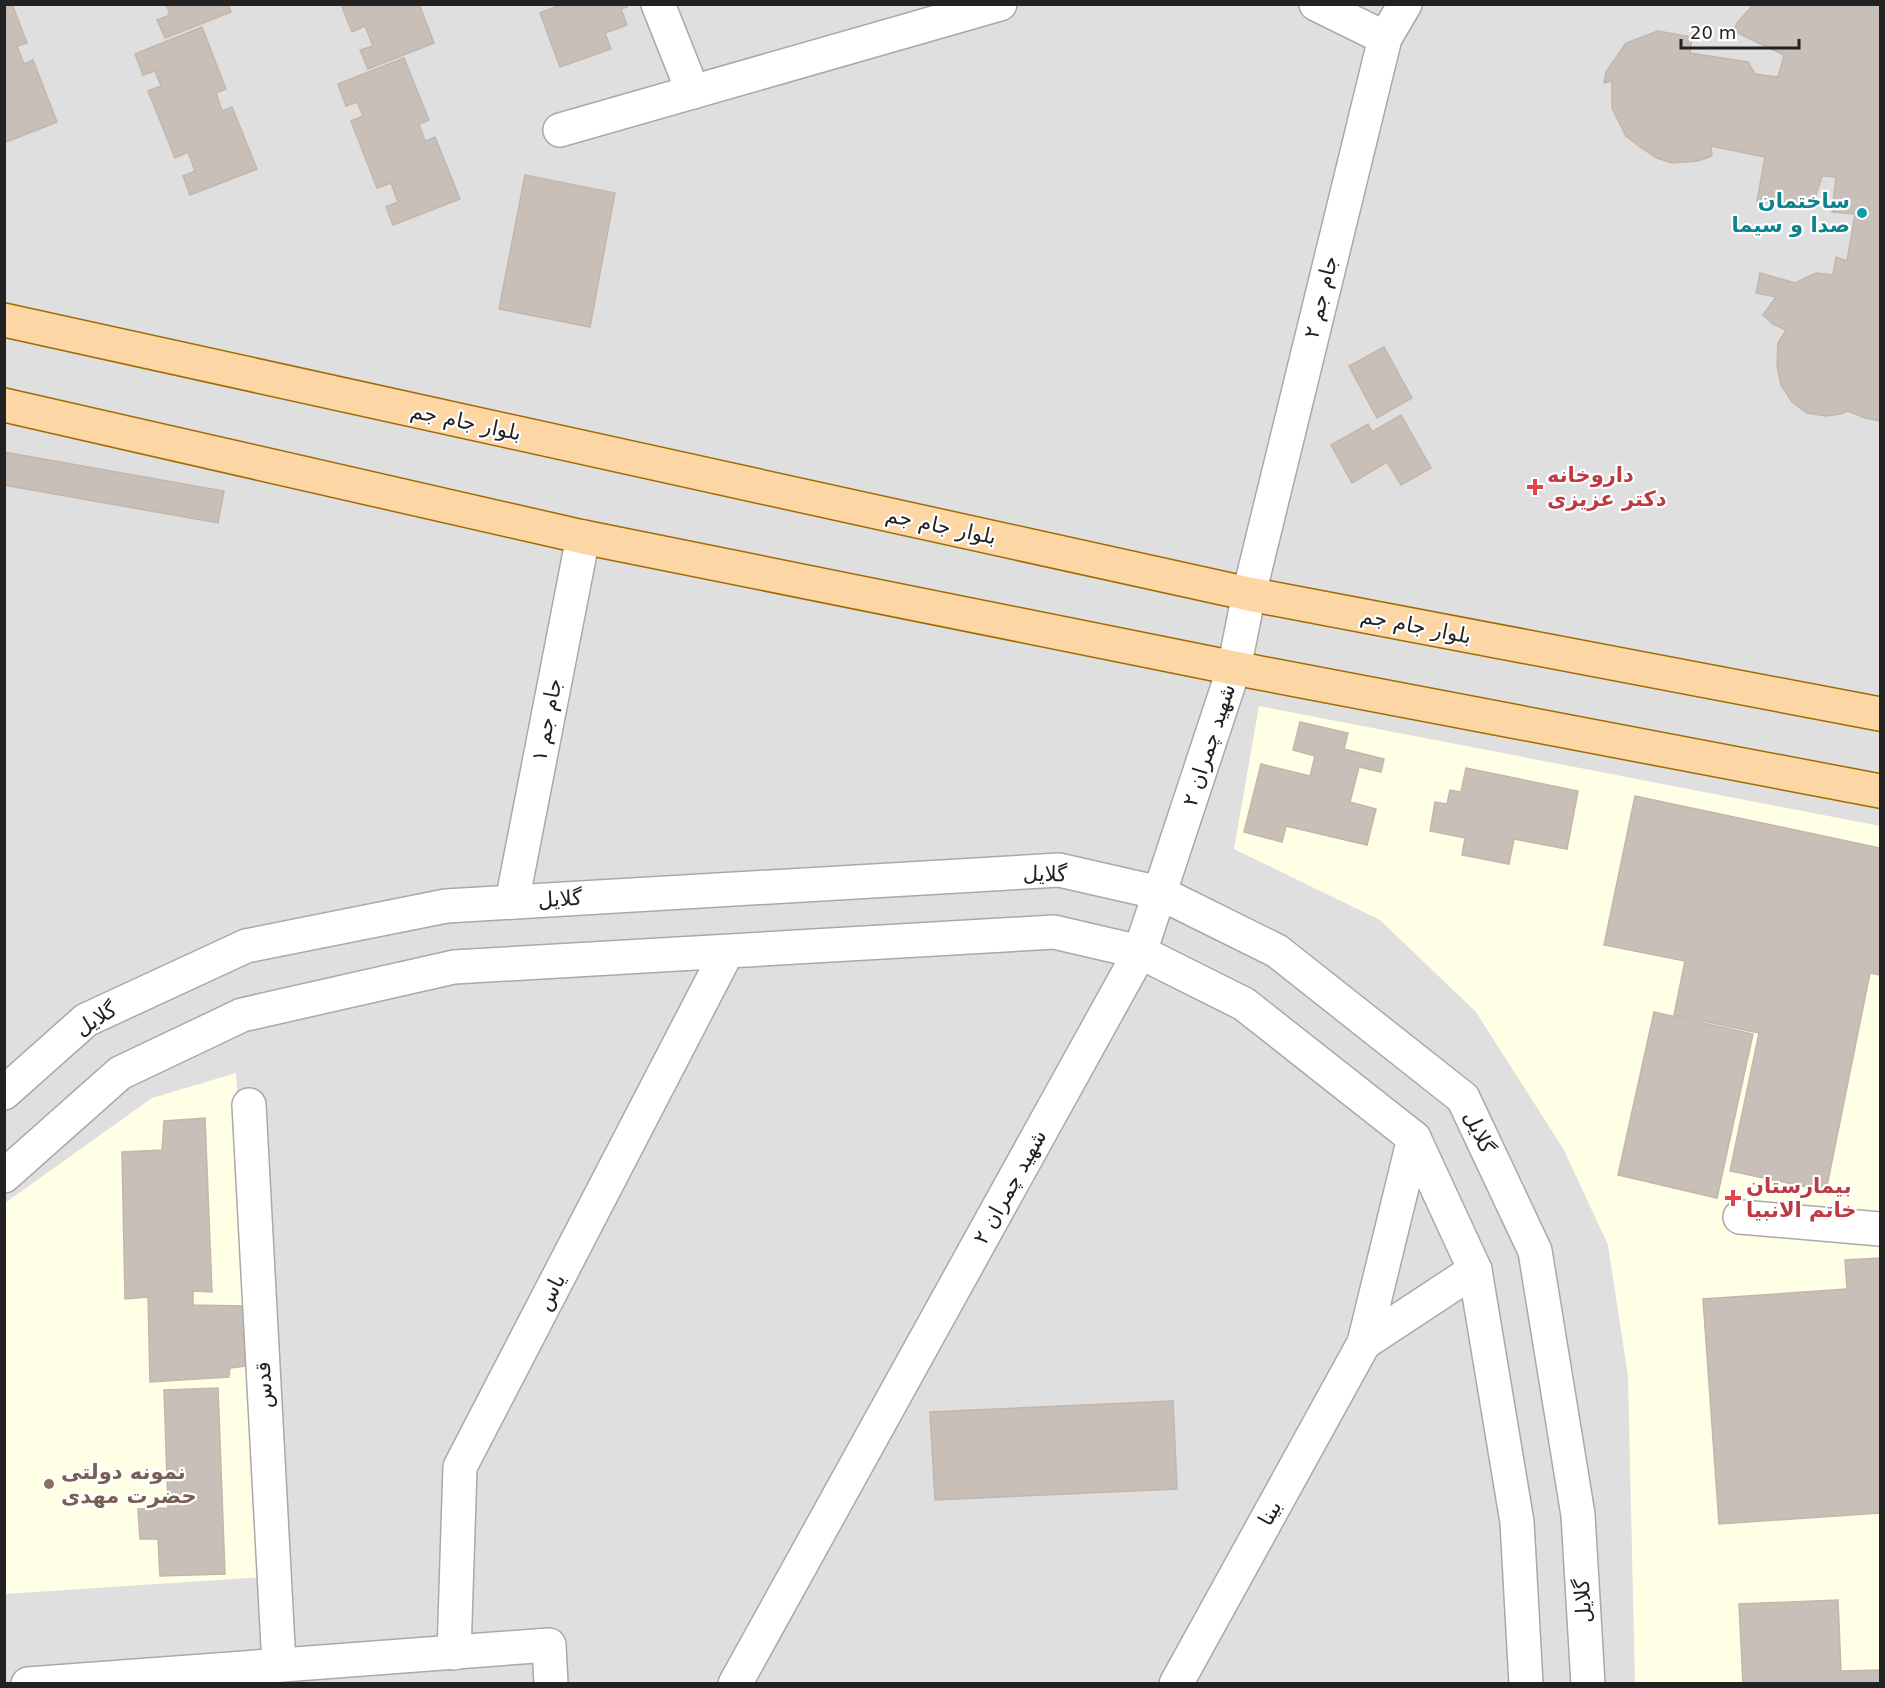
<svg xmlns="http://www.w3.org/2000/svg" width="1885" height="1688" viewBox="0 0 1885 1688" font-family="'DejaVu Sans',Cairo,sans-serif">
	<rect width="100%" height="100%" fill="#f2efe9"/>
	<rect fill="#e0dfdf" x="5" y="5" width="1875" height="1678"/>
	<g fill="#ffffe5">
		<polygon points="1259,706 1880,826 1880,1683 1635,1683 1628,1376 1608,1245 1564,1150 1476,1012 1380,920 1234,849"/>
		<polygon points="236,1073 265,1577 5,1594 5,1203 152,1098"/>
	</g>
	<g fill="#c7bfb8" stroke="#c4b6ab" stroke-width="1.5">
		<polygon points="4,4 12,4 27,43 17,46 24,64 33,60 57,122 4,143"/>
		<polygon points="166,4 228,4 231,12 165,38 157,20 170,15"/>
		<polygon points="341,4 419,4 434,43 368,69 360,50 373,46 365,26 352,32"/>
		<polygon points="563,4 626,4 627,7 621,9 627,25 605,33 611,49 560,67 540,13"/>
		<polygon points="1754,4 1880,4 1880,421 1865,418 1848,411 1840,414 1826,416 1807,413 1792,402 1781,385 1777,365 1778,343 1786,330 1773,324 1763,315 1776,297 1756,293 1760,273 1795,283 1816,273 1833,275 1836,257 1847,261 1855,214 1832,212 1836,177 1822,176 1812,208 1757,201 1765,157 1711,146 1712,156 1698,161 1672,163 1657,158 1640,147 1626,136 1612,108 1612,81 1604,83 1606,72 1626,43 1658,31 1692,37 1690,53 1748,62 1755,74 1778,77 1784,55 1733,31 1738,22"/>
		<polygon points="202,27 226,89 216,93 222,111 232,107 257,169 190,195 183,176 195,171 188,152 175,158 148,91 161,86 155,71 143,75 135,54"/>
		<polygon points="404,58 429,120 419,124 425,141 435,137 460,199 393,225 386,207 398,202 391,183 377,188 351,121 363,116 357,102 346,106 338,84"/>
		<polygon points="525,175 615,193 590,327 499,309"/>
		<polygon points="1384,347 1412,398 1377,418 1349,366"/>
		<polygon points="1401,415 1431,468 1401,485 1387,462 1352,483 1331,445 1368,424 1372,432"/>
		<polygon points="4,452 224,491 218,523 4,485"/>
		<polygon points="1300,722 1348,733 1344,749 1384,759 1381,772 1359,767 1350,802 1376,809 1367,845 1286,826 1282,842 1244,832 1261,764 1310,776 1315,756 1293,750"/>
		<polygon points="1466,768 1578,791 1567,849 1514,839 1509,864 1462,855 1465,838 1430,831 1435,802 1447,804 1450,790 1461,792"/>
		<polygon points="1635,796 1880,848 1880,975 1870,973 1826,1191 1730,1171 1759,1033 1674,1015 1685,961 1604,945"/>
		<polygon points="1654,1012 1753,1034 1717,1198 1618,1175"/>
		<polygon points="205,1118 212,1292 193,1291 193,1305 244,1306 246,1366 230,1368 229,1377 150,1382 148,1297 125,1299 122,1152 162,1150 164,1121"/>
		<polygon points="1880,1258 1880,1513 1719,1524 1703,1299 1847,1289 1845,1260"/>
		<polygon points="218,1388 225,1574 160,1576 158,1539 140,1539 138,1509 168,1508 164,1390"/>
		<polygon points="1173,1401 1177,1489 935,1500 930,1412"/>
		<polygon points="1838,1600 1841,1671 1880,1670 1880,1684 1743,1684 1739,1604"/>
	</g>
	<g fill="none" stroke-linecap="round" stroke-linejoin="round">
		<defs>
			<g id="minor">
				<polyline points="658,4 693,92"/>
				<polyline points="1316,4 1385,38"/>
				<polyline points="560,130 1000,4"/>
				<polyline points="512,902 583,537"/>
				<polyline points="4,1093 86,1020 246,946 446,906 1059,870 1160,893 1277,951 1463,1098 1535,1251 1578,1515 1588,1684"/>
				<polyline points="249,1105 279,1665"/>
				<polyline points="4,1176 120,1073 242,1015 454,967 1054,932 1140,952 1244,1004 1414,1138 1475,1270 1517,1522 1526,1684"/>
				<polyline points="1740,1217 1880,1229"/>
				<polyline points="1364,1343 1475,1270"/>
				<polyline points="454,1653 460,1467 727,952"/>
				<polyline points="28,1684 549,1645 551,1684"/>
				<polyline points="735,1684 1140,952 1234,668 1249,594 1385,38 1405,4"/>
				<polyline points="1176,1684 1364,1343 1414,1138"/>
			</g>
			<g id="major">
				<polyline points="4,320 1249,594 1880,714"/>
				<polyline points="4,405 583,537 1234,668 1880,791"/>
			</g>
		</defs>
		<use href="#minor" stroke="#a9a9a9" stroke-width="36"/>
		<use href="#major" stroke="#a06b00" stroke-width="36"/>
		<use href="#minor" stroke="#fff" stroke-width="33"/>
		<use href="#major" stroke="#fcd6a4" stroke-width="33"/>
	</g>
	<circle fill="#0f9aa8" stroke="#fff" stroke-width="2" cx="1862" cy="213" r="6"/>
	<g fill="#e0444e" stroke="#fff" stroke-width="2">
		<path d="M1532 478h6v6h6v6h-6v6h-6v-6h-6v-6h6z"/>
		<path d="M1730 1189h6v6h6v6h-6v6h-6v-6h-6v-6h6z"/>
	</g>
	<circle fill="#8d6e63" stroke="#fff" stroke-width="2" cx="49" cy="1484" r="6"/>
	<g text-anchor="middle" stroke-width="4.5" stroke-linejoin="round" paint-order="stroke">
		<g font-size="21" font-weight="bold" fill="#0d838f" stroke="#fff" text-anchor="end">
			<text x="1850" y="208">ساختمان<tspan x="1850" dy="24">صدا و سیما</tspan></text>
		</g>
		<g font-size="21" fill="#222" stroke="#fff">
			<text transform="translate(1321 297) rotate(-76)" y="7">جام جم ۲</text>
			<text transform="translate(466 422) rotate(12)" y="7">بلوار جام جم</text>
			<text transform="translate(941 526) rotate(12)" y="7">بلوار جام جم</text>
			<text transform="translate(1416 626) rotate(11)" y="7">بلوار جام جم</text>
			<text transform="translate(547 720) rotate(-79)" y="7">جام جم ۱</text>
			<text transform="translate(1209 745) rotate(-72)" y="7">شهید چمران ۲</text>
			<text transform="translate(1045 874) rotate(1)" y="7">گلایل</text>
			<text transform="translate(560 899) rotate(-3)" y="7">گلایل</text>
			<text transform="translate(96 1019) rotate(-31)" y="7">گلایل</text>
			<text transform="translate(1479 1132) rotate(65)" y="7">گلایل</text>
			<text transform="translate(1010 1187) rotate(-61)" y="7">شهید چمران ۲</text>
			<text transform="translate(551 1292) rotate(-63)" y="7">یاس</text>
			<text transform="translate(264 1385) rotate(-93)" y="7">قدس</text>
			<text transform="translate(1270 1513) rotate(-61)" y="7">بینا</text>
			<text transform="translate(1583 1601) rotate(-93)" y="7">گلایل</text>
		</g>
		<g font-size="21" font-weight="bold" fill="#be3a42" stroke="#fff" text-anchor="start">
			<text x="1547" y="482">داروخانه<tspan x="1547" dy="24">دکتر عزیزی</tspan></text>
			<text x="1746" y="1193">بیمارستان<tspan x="1746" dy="24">خاتم الانبیا</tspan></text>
		</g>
		<g font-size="21" font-weight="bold" fill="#785e54" stroke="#fff" text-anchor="start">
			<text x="61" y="1479">نمونه دولتی<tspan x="61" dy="24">حضرت مهدی</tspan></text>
		</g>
	</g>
	<rect width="1885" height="1688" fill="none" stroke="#222222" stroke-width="12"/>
	<path d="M1681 39v9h118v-9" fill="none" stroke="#222222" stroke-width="3"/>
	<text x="1690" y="39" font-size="18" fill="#222222" stroke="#ffffff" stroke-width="4.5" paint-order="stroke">20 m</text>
</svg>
